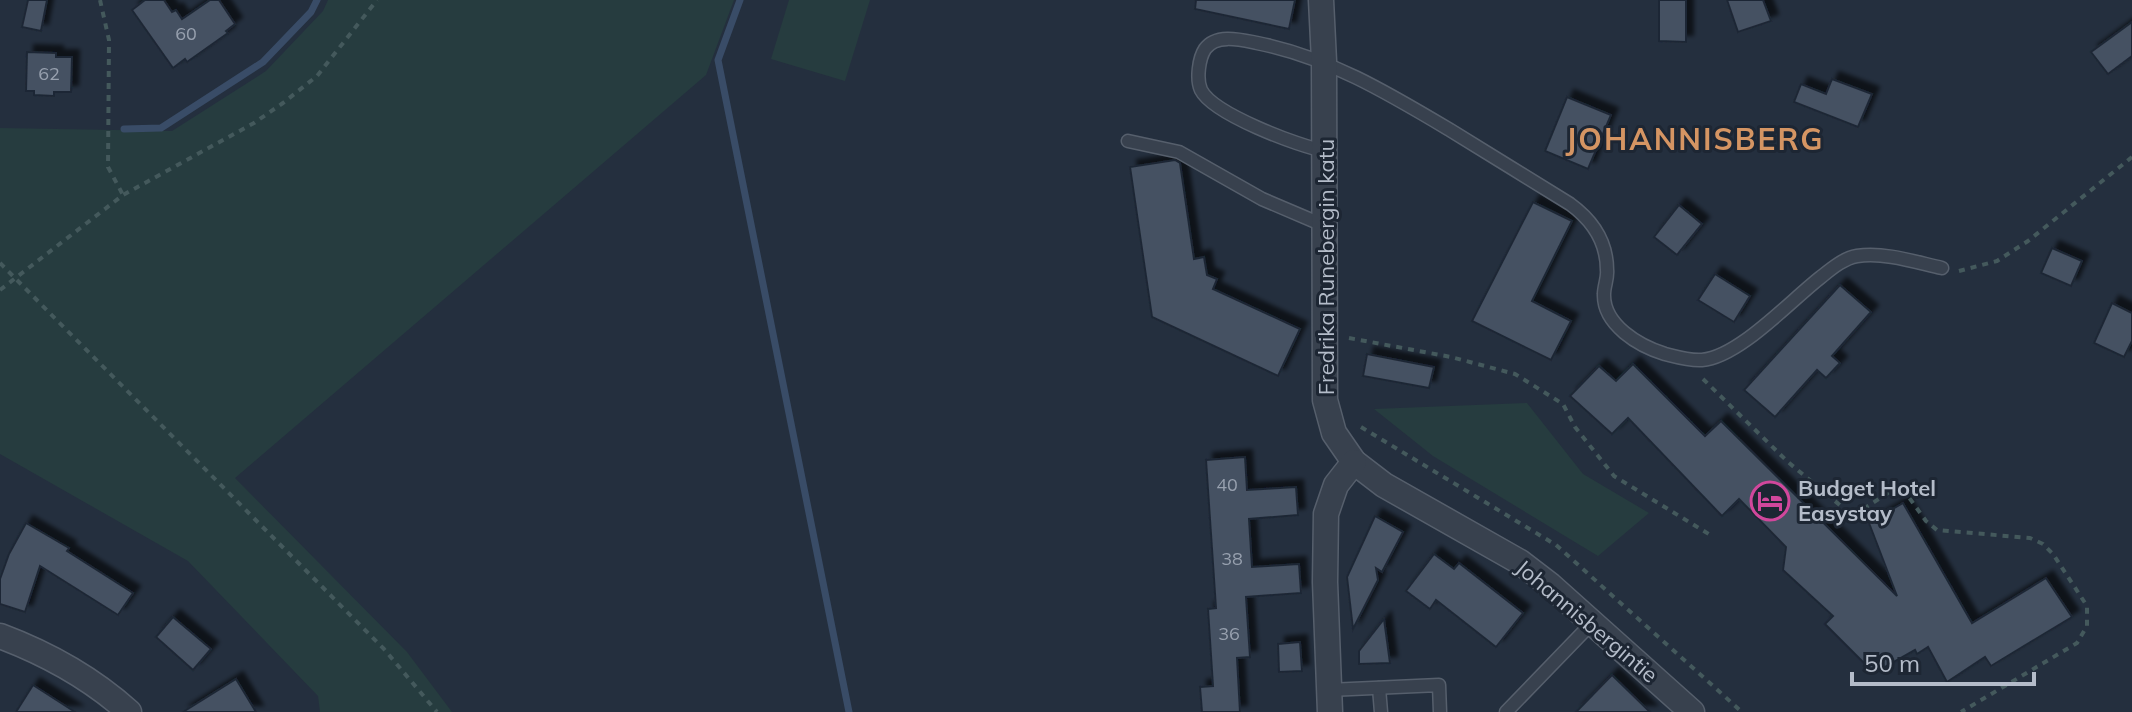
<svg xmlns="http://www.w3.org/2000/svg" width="2132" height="712" viewBox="0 0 2132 712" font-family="Mulish,sans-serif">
	<defs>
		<filter id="shadow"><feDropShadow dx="7" dy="-7" stdDeviation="2" flood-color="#0009"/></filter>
	</defs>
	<rect width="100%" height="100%" fill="#242f3e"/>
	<g fill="#263c3f">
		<polygon points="328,0 734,0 706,75 235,478 407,652 452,712 320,712 318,696 188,561 0,454 0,128 172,131 266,71 323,11"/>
		<polygon points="789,0 870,0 845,81 771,59"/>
		<polygon points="1527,403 1583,474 1649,513 1598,556 1433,456 1374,409"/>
	</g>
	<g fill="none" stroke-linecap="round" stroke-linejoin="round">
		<g stroke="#394c67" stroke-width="7">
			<polyline points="740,0 718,60 849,712"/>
			<polyline points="124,129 161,128 263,62 311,12 317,0"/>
		</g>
	</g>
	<g fill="#455162" stroke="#1f2835" stroke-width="2" filter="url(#shadow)">
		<polygon points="28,0 47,0 41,31 22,27"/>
		<polygon points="145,0 164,0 172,12 176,10 182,19 210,0 219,0 235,24 226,31 228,33 187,62 185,59 173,68 132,10"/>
		<polygon points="1196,0 1295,0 1289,29 1195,9"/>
		<polygon points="1659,0 1686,0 1686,42 1659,41"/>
		<polygon points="1727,0 1763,0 1771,21 1738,32"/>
		<polygon points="2132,22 2132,56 2108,74 2091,52"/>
		<polygon points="27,52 56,53 56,57 72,57 71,92 54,92 54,96 34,95 34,91 26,91"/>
		<polygon points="1832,79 1872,94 1858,127 1794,102 1801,84 1826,94"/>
		<polygon points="1567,97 1611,115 1588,169 1545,151"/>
		<polygon points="1175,160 1180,163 1194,259 1204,257 1207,275 1217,279 1213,289 1300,329 1278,376 1152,317 1130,167"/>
		<polygon points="1533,202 1572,221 1532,301 1571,321 1551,360 1472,321"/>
		<polygon points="1679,205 1702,224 1677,255 1654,237"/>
		<polygon points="2052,248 2082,261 2071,286 2041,273"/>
		<polygon points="1715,274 1750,296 1734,322 1698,300"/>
		<polygon points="1840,285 1871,312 1832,356 1840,363 1826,378 1817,370 1775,417 1744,390"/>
		<polygon points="2112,303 2132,313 2132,341 2124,357 2094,343"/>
		<polygon points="1367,354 1434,367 1429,388 1363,376"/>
		<polygon points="1633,364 1705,436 1721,421 1897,596 1869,523 1903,503 1972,623 2046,578 2072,617 1991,666 1985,657 1947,682 1928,647 1917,654 1915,650 1874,673 1825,624 1833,616 1783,570 1786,547 1739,499 1722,516 1628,418 1612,434 1570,396 1599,366 1616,381"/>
		<polygon points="1245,457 1247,490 1296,487 1298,515 1249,519 1252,567 1299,564 1301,593 1246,597 1250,657 1237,658 1240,712 1202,712 1200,687 1213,686 1208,609 1216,608 1206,460"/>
		<polygon points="1375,516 1403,532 1382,572 1376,568 1378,580 1353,629 1347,577"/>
		<polygon points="26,523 69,548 67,551 133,593 118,615 40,566 25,612 0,604 0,579 9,554"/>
		<polygon points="1434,554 1454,569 1459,563 1523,613 1496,647 1436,600 1430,609 1406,591"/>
		<polygon points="173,617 211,649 193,670 156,637"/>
		<polygon points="1384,619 1390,663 1359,664 1359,651"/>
		<polygon points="1300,642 1302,671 1279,672 1278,644"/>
		<polygon points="1612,675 1650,712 1576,712"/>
		<polygon points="236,679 256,712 183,712"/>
		<polygon points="33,685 75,712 16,712"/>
	</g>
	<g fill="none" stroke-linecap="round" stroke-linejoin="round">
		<defs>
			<g id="service">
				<polyline points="1128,141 1179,152 1262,199 1323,225"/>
				<path d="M1325 151C1298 146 1213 114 1201 90 1196 79 1199 58 1205 49 1216 33 1242 40 1257 43 1328 57 1388 93 1450 130 1490 155 1530 179 1570 204 1592 220 1607 241 1607 270 1608 278 1604 286 1604 294 1603 325 1639 346 1665 354 1677 357 1690 361 1702 360 1739 357 1790 301 1821 277 1831 269 1844 258 1857 256 1885 252 1915 262 1942 268"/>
				<polyline points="1379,688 1381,712"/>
				<polyline points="1329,690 1439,685 1440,712"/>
				<polyline points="1506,712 1592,623"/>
			</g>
			<g id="minor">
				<polyline points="1321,0 1324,61 1325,400 1334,433 1354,462 1384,485 1520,562 1550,585 1692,712"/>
				<path d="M0 636C48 654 90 677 129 712"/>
				<polyline points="1330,712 1325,582 1326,514 1336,485 1354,462"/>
			</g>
		</defs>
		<use href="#service" stroke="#565f6c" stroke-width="15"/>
		<use href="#minor" stroke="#565f6c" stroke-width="27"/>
		<g stroke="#44595c" stroke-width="4" stroke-dasharray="6 6" stroke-linecap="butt">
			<polyline points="100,0 109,40 108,167 123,195"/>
			<polyline points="0,263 384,649 437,712"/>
			<polyline points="1959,271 1997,261 2028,241 2132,157"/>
			<polyline points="0,290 123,195 254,123 283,103 317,76 377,0"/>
			<polyline points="1349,338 1451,357 1515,374 1563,404 1575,427 1614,476 1712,536"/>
			<polyline points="1703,379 1788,462 1853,516 1900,485 1926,521 1937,530 2030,538 2043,544 2053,554 2087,606 2087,626 2077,643 1961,712"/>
			<polyline points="1361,427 1556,545 1742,712"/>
		</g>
		<use href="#service" stroke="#38414e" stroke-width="12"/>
		<use href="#minor" stroke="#38414e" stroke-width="24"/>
	</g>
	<defs>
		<symbol id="hotel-ring" viewBox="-11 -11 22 22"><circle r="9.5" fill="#1d2633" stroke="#d1479c" stroke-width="1.5"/><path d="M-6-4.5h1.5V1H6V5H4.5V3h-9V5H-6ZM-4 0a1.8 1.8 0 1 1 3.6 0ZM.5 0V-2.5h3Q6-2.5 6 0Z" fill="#d1479c"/></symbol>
	</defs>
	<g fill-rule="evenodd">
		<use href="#hotel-ring" x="1748" y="479" width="44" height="44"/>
	</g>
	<g text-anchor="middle" stroke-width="6" stroke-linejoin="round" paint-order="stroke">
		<g font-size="18" fill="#98a1af">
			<text x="186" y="40">60</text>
			<text x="49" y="80">62</text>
			<text x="1227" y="491">40</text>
			<text x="1232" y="565">38</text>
			<text x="1229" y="640">36</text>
		</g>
		<g font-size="22" fill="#b4bcc9" stroke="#1d2633">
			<text transform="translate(1326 267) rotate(-90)" y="8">Fredrika Runebergin katu</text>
			<text transform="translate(1587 621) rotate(40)" y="8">Johannisbergintie</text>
		</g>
		<g font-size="22" font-weight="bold" fill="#b4bcc9" stroke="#1d2633" text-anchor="start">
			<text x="1798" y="496">Budget Hotel<tspan x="1798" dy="25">Easystay</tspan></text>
		</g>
		<g font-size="30" font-weight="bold" letter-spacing="2" fill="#d59563" stroke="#1d2633">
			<text x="1695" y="150">JOHANNISBERG</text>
		</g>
	</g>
	<path d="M1852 672v12h182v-12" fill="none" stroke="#b4bcc9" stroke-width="4"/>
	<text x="1864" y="672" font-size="24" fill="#b4bcc9" stroke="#1d2633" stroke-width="6" paint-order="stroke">50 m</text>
</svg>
